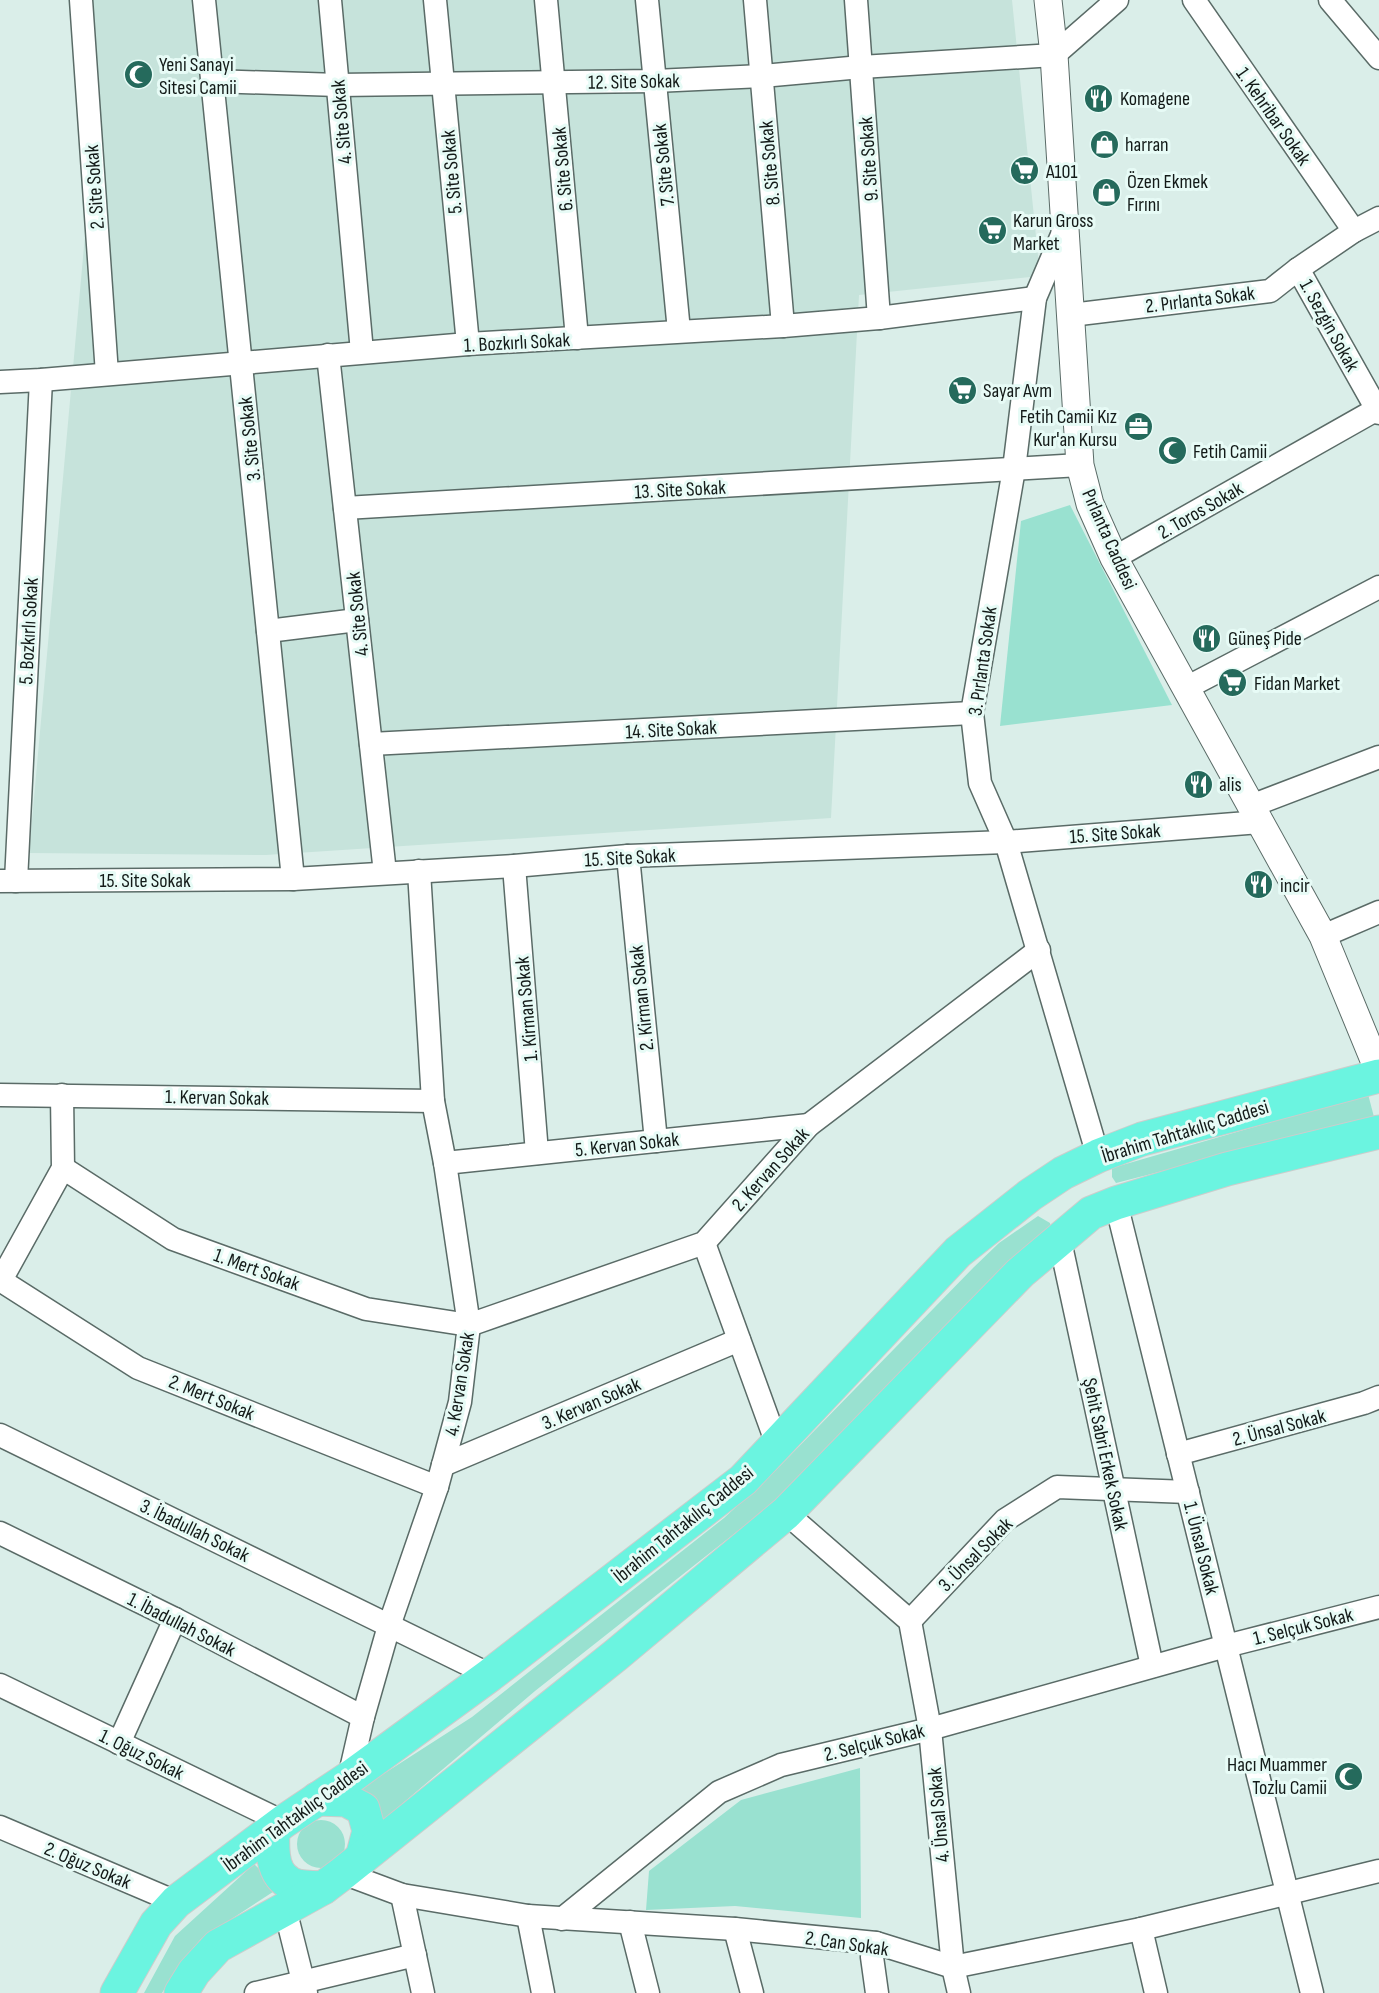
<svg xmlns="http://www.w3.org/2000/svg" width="1379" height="1993" viewBox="0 0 1379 1993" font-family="'Sofia Sans Condensed',sans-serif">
	<rect width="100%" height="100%" fill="#daeee9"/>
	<polygon fill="#c6e3db" points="91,0 1012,0 1040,276 859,295 831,818 266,855 29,853 98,92"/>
	<g fill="#99e1d0">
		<polygon points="1070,505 1172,705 1000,726 1021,521"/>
		<polygon points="1368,1094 1374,1117 1116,1183 1112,1177 1112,1168"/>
		<polygon points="1038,1216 1050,1223 1051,1233 1007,1266 933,1338 777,1500 535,1691 383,1820 360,1789 472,1717 724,1518 775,1471 974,1267 999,1243"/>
		<polygon points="860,1768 861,1918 735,1906 646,1910 649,1871 741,1800"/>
		<circle cx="321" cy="1844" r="24"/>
		<polygon points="254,1864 279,1888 201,1939 177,1968 162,1993 144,1993 175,1936"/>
	</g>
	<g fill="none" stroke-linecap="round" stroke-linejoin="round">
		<defs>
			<g id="minor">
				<polyline points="81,0 107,374"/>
				<polyline points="204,0 293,879"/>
				<polyline points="330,0 362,352"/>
				<polyline points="435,0 468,344"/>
				<polyline points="546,0 577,338"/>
				<polyline points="647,0 679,331"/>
				<polyline points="755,0 783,326"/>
				<polyline points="856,0 879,318"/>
				<polyline points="1194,0 1354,231"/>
				<polyline points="1330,0 1379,58"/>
				<polyline points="212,81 338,85 655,81 762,76 861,67 1054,55 1117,0"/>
				<polyline points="1065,228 1035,298 1014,469 972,713 980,783 1006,842 1098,1156"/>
				<polyline points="1298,269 1379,413"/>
				<polyline points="1071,315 1270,291 1298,269 1354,231 1379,218"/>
				<polyline points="328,355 385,873"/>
				<polyline points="0,382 41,380 468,344 783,326 879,318 1035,298"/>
				<polyline points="345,508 1080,465"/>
				<polyline points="1114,558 1379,408"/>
				<polyline points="268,631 357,620"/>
				<polyline points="1186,688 1379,587"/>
				<polyline points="371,744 972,713"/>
				<polyline points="1251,806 1379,757"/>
				<polyline points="628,856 656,1141"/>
				<polyline points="514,866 537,1153"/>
				<polyline points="0,881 293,879 514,866 628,856 1006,842 1260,822"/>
				<polyline points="16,881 41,380"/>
				<polyline points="1323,936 1379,912"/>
				<polyline points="0,1095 433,1101"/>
				<polyline points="445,1163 809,1125"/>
				<polyline points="63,1168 173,1239 366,1309 469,1325 704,1243 809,1125 1039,950"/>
				<polyline points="1116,1203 1312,1993"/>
				<polyline points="1060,1241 1152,1666"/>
				<polyline points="704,1243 777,1444"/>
				<polyline points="0,1280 138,1368 437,1487"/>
				<polyline points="0,1282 63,1168 62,1095"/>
				<polyline points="0,1435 490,1675"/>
				<polyline points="1178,1454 1364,1403 1379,1397"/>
				<polyline points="443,1465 739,1340"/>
				<polyline points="786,1513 910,1621 930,1729 953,1967 959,1993"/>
				<polyline points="0,1533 175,1619 363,1717"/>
				<polyline points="910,1621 1005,1520 1057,1487 1188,1492"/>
				<polyline points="0,1685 283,1822"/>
				<polyline points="119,1743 175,1619"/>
				<polyline points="349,1778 363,1717 389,1626 437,1487 460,1402 469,1325 445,1163 433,1101 419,871"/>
				<polyline points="0,1827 176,1902"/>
				<polyline points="343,1873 402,1895 528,1916 735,1929 876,1943 953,1967 1141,1929 1379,1871"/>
				<polyline points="402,1895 423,1993"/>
				<polyline points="285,1909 306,1993"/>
				<polyline points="528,1916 543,1993"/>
				<polyline points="562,1919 719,1792 781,1765 930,1729 1226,1646 1379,1607"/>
				<polyline points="630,1922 648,1993"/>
				<polyline points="735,1929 752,1993"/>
				<polyline points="1141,1929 1156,1993"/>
				<polyline points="876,1943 872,1957 877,1993"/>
				<polyline points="256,1993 415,1955"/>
			</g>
			<polyline id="tertiary" points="1048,0 1054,55 1080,465 1090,504 1114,558 1323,936 1379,1072"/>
			<g id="primary">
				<polyline points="317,1799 346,1800 363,1809 369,1831 362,1858"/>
				<path d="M273 1830C272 1851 271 1880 298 1886 306 1888 315 1887 323 1888"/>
				<polyline points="117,1993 156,1924 176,1902 283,1822 349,1778 490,1675 743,1480 958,1252 1030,1195 1063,1173 1098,1156 1142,1139 1379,1076"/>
				<polyline points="181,1993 194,1972 218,1946 323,1888 343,1873 616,1655 786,1513 1020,1273 1091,1213 1116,1203 1227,1169 1379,1132"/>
			</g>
		</defs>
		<use href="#minor" stroke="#5a6b67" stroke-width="25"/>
		<use href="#tertiary" stroke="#5a6b67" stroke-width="29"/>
		<use href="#primary" stroke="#cbcdcc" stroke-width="35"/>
		<use href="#minor" stroke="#fff" stroke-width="22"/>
		<use href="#tertiary" stroke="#fff" stroke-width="27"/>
		<use href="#primary" stroke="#6bf4e0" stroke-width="33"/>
	</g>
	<defs>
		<symbol id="mosque-disc" viewBox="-11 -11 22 22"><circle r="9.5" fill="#256a5c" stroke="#e7fbf6"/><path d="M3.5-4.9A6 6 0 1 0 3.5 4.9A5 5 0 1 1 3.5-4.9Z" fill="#fff"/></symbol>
		<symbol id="restaurant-disc" viewBox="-11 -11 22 22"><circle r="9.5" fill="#256a5c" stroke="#e7fbf6"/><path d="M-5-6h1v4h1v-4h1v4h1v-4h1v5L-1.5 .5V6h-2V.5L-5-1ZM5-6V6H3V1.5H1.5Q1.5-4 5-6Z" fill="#fff"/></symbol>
		<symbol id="shop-disc" viewBox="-11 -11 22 22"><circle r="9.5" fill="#256a5c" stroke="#e7fbf6"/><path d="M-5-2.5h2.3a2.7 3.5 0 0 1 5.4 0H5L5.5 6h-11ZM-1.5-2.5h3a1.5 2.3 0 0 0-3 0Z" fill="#fff"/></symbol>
		<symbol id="supermarket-disc" viewBox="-11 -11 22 22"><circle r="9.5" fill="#256a5c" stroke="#e7fbf6"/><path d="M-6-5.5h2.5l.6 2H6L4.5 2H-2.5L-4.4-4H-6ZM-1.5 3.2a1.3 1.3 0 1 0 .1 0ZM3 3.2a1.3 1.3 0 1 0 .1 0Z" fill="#fff"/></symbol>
		<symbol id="office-disc" viewBox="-11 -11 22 22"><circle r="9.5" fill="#256a5c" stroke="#e7fbf6"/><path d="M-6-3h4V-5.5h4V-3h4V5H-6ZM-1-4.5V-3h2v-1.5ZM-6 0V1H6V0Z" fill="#fff"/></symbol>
	</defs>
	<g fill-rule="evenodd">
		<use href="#mosque-disc" x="122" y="58" width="33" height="33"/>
		<use href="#restaurant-disc" x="1082" y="82" width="33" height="33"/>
		<use href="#shop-disc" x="1088" y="128" width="33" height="33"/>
		<use href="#supermarket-disc" x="1008" y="154" width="33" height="33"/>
		<use href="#shop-disc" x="1090" y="176" width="33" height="33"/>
		<use href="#supermarket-disc" x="976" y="214" width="33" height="33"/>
		<use href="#supermarket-disc" x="946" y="374" width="33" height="33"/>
		<use href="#office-disc" x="1122" y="410" width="33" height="33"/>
		<use href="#mosque-disc" x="1156" y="434" width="33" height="33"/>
		<use href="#restaurant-disc" x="1190" y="622" width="33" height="33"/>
		<use href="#supermarket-disc" x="1216" y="666" width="33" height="33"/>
		<use href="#restaurant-disc" x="1182" y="768" width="33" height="33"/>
		<use href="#restaurant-disc" x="1242" y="868" width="33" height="33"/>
		<use href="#mosque-disc" x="1332" y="1760" width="33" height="33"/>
	</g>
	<g text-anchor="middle" stroke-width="6" stroke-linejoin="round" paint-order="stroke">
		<g font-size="20" fill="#131a18" stroke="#e7fbf6" text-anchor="start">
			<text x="159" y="71">Yeni Sanayi<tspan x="159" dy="23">Sitesi Camii</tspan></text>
			<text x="1120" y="105">Komagene</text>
			<text x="1125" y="151">harran</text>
			<text x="1046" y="178">A101</text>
			<text x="1127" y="188">Özen Ekmek<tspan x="1127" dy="23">Fırını</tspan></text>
			<text x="1013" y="227">Karun Gross<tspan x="1013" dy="23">Market</tspan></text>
			<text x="983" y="397">Sayar Avm</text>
			<text x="1117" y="423" text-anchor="end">Fetih Camii Kız<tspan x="1117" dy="23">Kur'an Kursu</tspan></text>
			<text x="1193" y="458">Fetih Camii</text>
			<text x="1228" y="645">Güneş Pide</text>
			<text x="1254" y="690">Fidan Market</text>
			<text x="1219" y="791">alis</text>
			<text x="1280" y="892">incir</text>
			<text x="1327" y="1771" text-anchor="end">Hacı Muammer<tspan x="1327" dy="23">Tozlu Camii</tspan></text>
		</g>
		<g font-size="20" fill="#131a18" stroke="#e7fbf6">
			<text transform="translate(634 81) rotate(-1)" y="7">12. Site Sokak</text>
			<text transform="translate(1274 116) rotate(55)" y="7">1. Kehribar Sokak</text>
			<text transform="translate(341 122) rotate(-95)" y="7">4. Site Sokak</text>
			<text transform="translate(868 159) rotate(-94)" y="7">9. Site Sokak</text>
			<text transform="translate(769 163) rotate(-95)" y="7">8. Site Sokak</text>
			<text transform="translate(663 165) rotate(-96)" y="7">7. Site Sokak</text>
			<text transform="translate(562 169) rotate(-95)" y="7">6. Site Sokak</text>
			<text transform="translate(451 172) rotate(-95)" y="7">5. Site Sokak</text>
			<text transform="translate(94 187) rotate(-94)" y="7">2. Site Sokak</text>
			<text transform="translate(1200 299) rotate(-7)" y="7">2. Pırlanta Sokak</text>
			<text transform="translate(1330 325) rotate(61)" y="7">1. Sezgin Sokak</text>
			<text transform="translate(517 342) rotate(-3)" y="7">1. Bozkırlı Sokak</text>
			<text transform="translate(249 439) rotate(-96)" y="7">3. Site Sokak</text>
			<text transform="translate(680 489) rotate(-3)" y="7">13. Site Sokak</text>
			<text transform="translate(1200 510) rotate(-30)" y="7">2. Toros Sokak</text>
			<text transform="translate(1110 539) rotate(66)" y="7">Pırlanta Caddesi</text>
			<text transform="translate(357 614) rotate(-96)" y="7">4. Site Sokak</text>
			<text transform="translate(28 631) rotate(-87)" y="7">5. Bozkırlı Sokak</text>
			<text transform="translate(982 661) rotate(-82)" y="7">3. Pırlanta Sokak</text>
			<text transform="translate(671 729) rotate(-3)" y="7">14. Site Sokak</text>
			<text transform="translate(1115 833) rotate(-4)" y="7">15. Site Sokak</text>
			<text transform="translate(630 857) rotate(-3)" y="7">15. Site Sokak</text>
			<text x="145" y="887">15. Site Sokak</text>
			<text transform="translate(641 998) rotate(-96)" y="7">2. Kirman Sokak</text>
			<text transform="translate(526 1009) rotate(-95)" y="7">1. Kirman Sokak</text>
			<text transform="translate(217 1097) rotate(1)" y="7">1. Kervan Sokak</text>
			<text transform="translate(1185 1131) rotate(-17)" y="7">İbrahim Tahtakılıç Caddesi</text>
			<text transform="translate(627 1144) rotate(-6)" y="7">5. Kervan Sokak</text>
			<text transform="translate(770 1169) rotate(-48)" y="7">2. Kervan Sokak</text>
			<text transform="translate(257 1269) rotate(20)" y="7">1. Mert Sokak</text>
			<text transform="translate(459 1384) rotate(-81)" y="7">4. Kervan Sokak</text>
			<text transform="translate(212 1397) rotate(22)" y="7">2. Mert Sokak</text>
			<text transform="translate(591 1403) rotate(-23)" y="7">3. Kervan Sokak</text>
			<text transform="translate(1279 1427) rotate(-15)" y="7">2. Ünsal Sokak</text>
			<text transform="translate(1106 1454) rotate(78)" y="7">Şehit Sabri Erkek Sokak</text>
			<text transform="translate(683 1524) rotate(-39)" y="7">İbrahim Tahtakılıç Caddesi</text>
			<text transform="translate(195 1530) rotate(26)" y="7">3. İbadullah Sokak</text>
			<text transform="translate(1202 1548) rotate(76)" y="7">1. Ünsal Sokak</text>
			<text transform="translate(975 1554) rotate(-45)" y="7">3. Ünsal Sokak</text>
			<text transform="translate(182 1624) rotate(27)" y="7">1. İbadullah Sokak</text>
			<text transform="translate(1303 1626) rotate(-14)" y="7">1. Selçuk Sokak</text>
			<text transform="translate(874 1742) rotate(-14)" y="7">2. Selçuk Sokak</text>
			<text transform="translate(142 1754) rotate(26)" y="7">1. Oğuz Sokak</text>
			<text transform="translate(938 1815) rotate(-95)" y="7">4. Ünsal Sokak</text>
			<text transform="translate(295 1816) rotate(-36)" y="7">İbrahim Tahtakılıç Caddesi</text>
			<text transform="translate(88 1865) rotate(23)" y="7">2. Oğuz Sokak</text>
			<text transform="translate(847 1943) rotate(8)" y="7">2. Can Sokak</text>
		</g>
	</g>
</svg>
